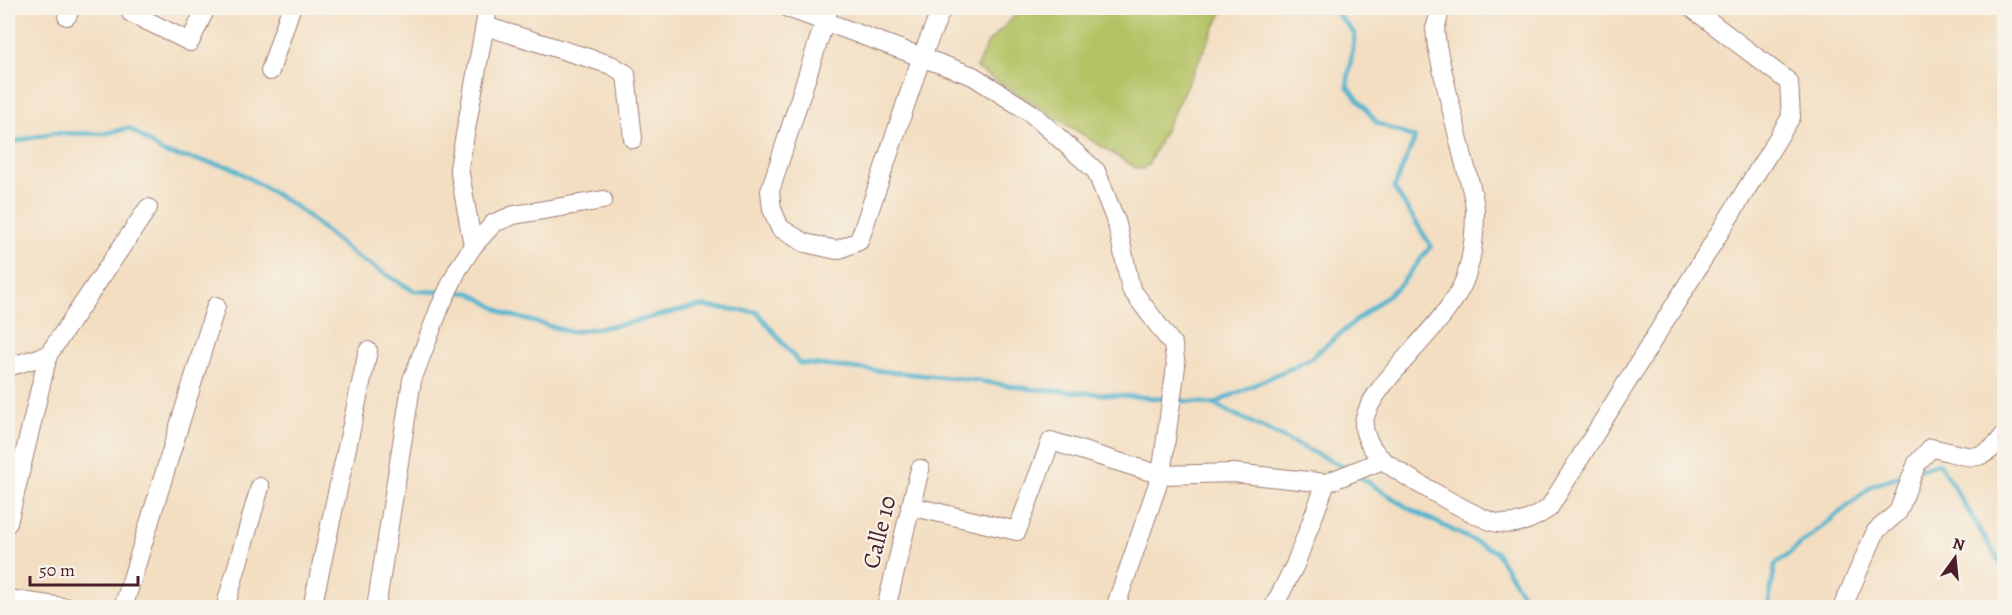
<svg xmlns="http://www.w3.org/2000/svg" width="2012" height="615" viewBox="0 0 2012 615" font-family="Alegreya,serif">
	<rect width="100%" height="100%" fill="#f7f3e8"/>
	<filter id="ink" filterUnits="userSpaceOnUse"><feTurbulence type="fractalNoise" baseFrequency=".0167" numOctaves="2"/><feDisplacementMap in="SourceGraphic" scale="12" xChannelSelector="R" yChannelSelector="G"/><feConvolveMatrix kernelMatrix="1 2 1 2 8 2 1 2 1" color-interpolation-filters="sRGB"/></filter>
	<filter id="wash" filterUnits="userSpaceOnUse"><feTurbulence type="fractalNoise" baseFrequency=".008" numOctaves="4" result="noise"/><feDisplacementMap in="SourceGraphic" scale="24" xChannelSelector="R" yChannelSelector="G"/><feGaussianBlur stdDeviation="1.35" result="paint"/><feColorMatrix in="noise" values="0 0 0 0 0 0 0 0 0 0 0 0 0 0 0 0 0 1.4 0 .05"/><feComposite in="paint" operator="in"/></filter>
	<g filter="url(#wash)">
		<rect width="100%" height="100%" fill="#f3dec1"/>
		<polygon fill="#b4c264" stroke="#7f7048" stroke-width="1.5" points="1023,8 1224,8 1148,165 1142,169 1136,168 976,68 988,43"/>
		<g fill="none" stroke-linecap="round" stroke-linejoin="round">
			<g stroke="#4fb3ce" stroke-width="4.5">
				<polyline points="8,143 53,133 103,134 129,128 164,153 231,167 298,208 355,256 414,291 443,292"/>
				<polyline points="452,292 471,293 506,314 571,332 624,324 698,306 757,312 799,363 973,380 1031,389 1168,399"/>
				<polyline points="1176,400 1213,404 1348,469"/>
				<polyline points="1213,404 1308,360 1400,285 1431,246 1394,188 1415,138 1377,123 1347,86 1355,34 1332,8"/>
				<polyline points="1920,469 1939,463 2004,569"/>
				<polyline points="1357,475 1408,508 1496,552 1524,597 1527,608"/>
				<polyline points="1768,608 1775,565 1873,485 1906,474"/>
			</g>
		</g>
	</g>
	<g filter="url(#ink)">
		<g fill="none" stroke-linecap="round" stroke-linejoin="round">
			<defs>
				<g id="minor">
					<polyline points="788,8 973,76 1031,113 1096,171 1117,224 1131,289 1173,345 1176,366 1161,475 1234,473 1326,483 1383,460"/>
					<polyline points="829,8 770,191 772,209 780,228 805,243 837,250 859,241 922,56 942,8"/>
					<path d="M1441 8 1435 29 1437 46C1445 83 1454 120 1463 157 1467 174 1474 193 1475 210 1475 230 1473 253 1467 273 1453 323 1364 386 1364 425 1364 437 1374 453 1383 460 1398 473 1481 521 1498 523 1518 526 1533 519 1549 508L1791 117 1789 82 1692 8"/>
					<polyline points="131,13 190,42 206,8"/>
					<polyline points="67,16 71,8"/>
					<polyline points="485,26 611,65 626,74 633,139"/>
					<polyline points="270,71 291,8"/>
					<polyline points="473,246 494,223 514,215 603,200"/>
					<polyline points="8,367 48,355"/>
					<polyline points="910,506 1017,531 1051,441 1161,475 1115,608"/>
					<polyline points="8,523 48,355 148,208"/>
					<polyline points="8,599 69,608"/>
					<polyline points="123,608 216,306"/>
					<polyline points="225,608 260,487"/>
					<polyline points="312,608 368,351"/>
					<polyline points="376,608 412,380 440,307 458,269 473,246 459,168 488,8"/>
					<polyline points="886,608 920,469"/>
					<polyline points="1273,608 1295,565 1326,483"/>
					<path d="M1842 608 1876 531 1898 512 1917 463 1931 448C1966 454 1979 469 2004 435"/>
				</g>
			</defs>
			<use href="#minor" stroke="#9e7e76" stroke-width="20"/>
			<use href="#minor" stroke="#fff" stroke-width="18"/>
		</g>
	</g>
	<g text-anchor="middle" stroke-width="4.5" stroke-linejoin="round" paint-order="stroke">
		<g font-size="24" fill="#4a1f2b" stroke="#f7f3e8">
			<text transform="translate(879 532) rotate(-76)" y="8">Calle 10</text>
		</g>
	</g>
	<rect width="2012" height="615" fill="none" stroke="#f7f3e8" stroke-width="30"/>
	<g transform="translate(1955 558) rotate(15)" stroke="#f7f3e8" stroke-width="4.5" paint-order="stroke">
	<path d="M0-4.5L10 22L0 15L-10 22Z" fill="#4a1f2b"/>
	<text y="-9" font-size="16" font-weight="bold" text-anchor="middle" fill="#4a1f2b">N</text>
	</g>
	<path d="M30 576v9h108v-9" fill="none" stroke="#4a1f2b" stroke-width="3"/>
	<text x="39" y="576" font-size="18" fill="#4a1f2b" stroke="#f7f3e8" stroke-width="4.5" paint-order="stroke">50 m</text>
</svg>
